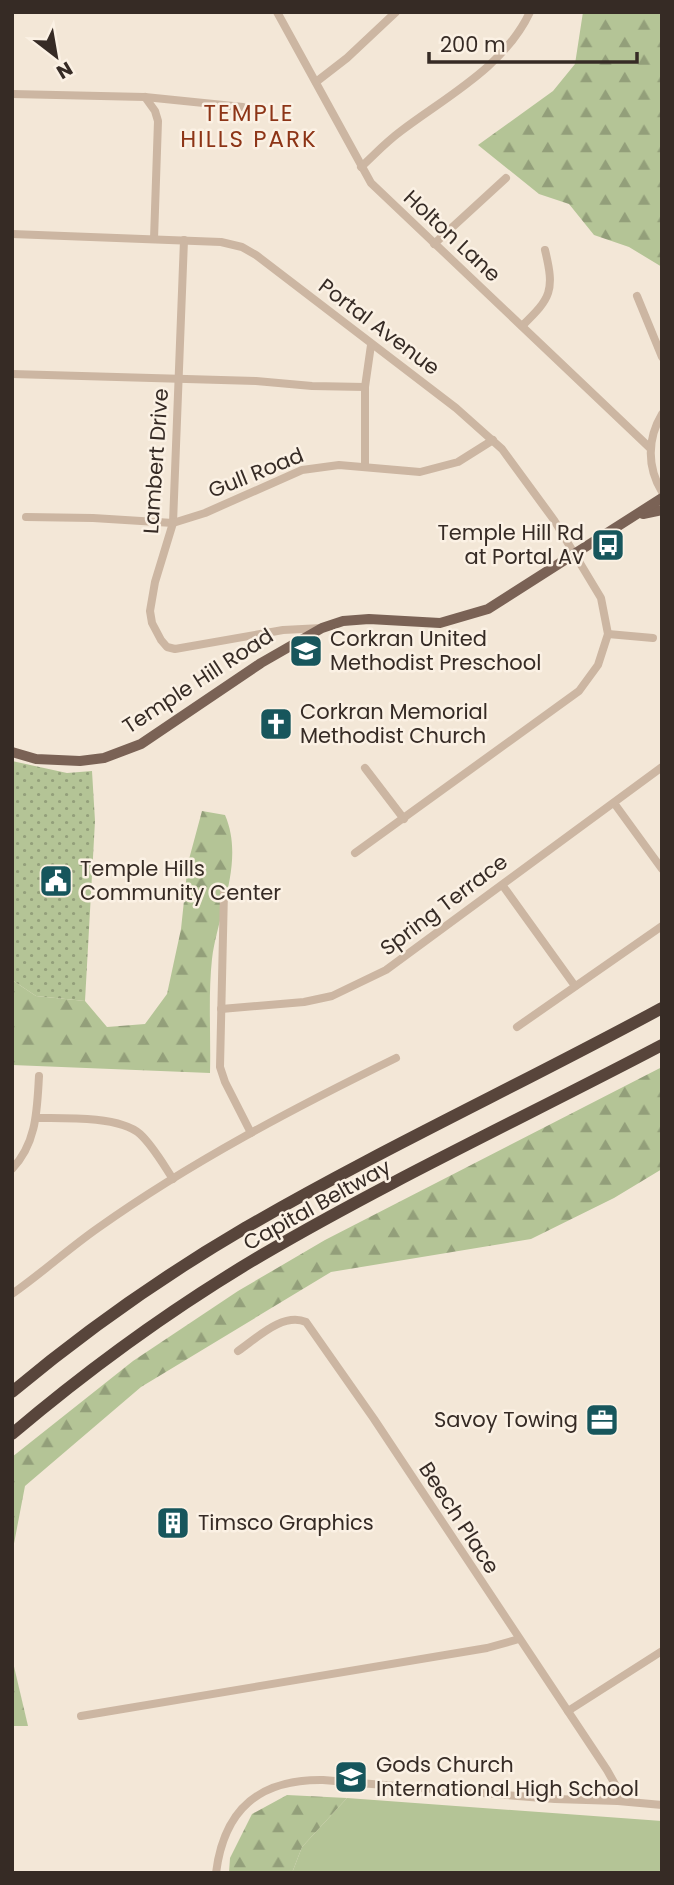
<svg xmlns="http://www.w3.org/2000/svg" width="674" height="1885" viewBox="0 0 674 1885" font-family="Poppins,sans-serif">
	<defs>
		<pattern id="forest-firs" width="22" height="20" patternUnits="userSpaceOnUse" patternTransform="scale(1.75)"><rect width="22" height="20" fill="#b4c496"/><path d="M5 1l3.5 6h-7zM16 11l3.5 6h-7z" fill="#939f7a"/></pattern>
		<pattern id="park-dots" width="8" height="8" patternUnits="userSpaceOnUse" patternTransform="scale(1.75)"><rect width="8" height="8" fill="#b4c496"/><path d="M2 2h.1M6 6h.1" fill="none" stroke="#939f7a" stroke-width="1.8" stroke-linecap="round"/></pattern>
	</defs>
	<rect width="100%" height="100%" fill="#f3e7d7"/>
	<polygon fill="#b4c496" points="347,1798 662,1821 661,1873 292,1873 302,1847"/>
	<g fill="url(#forest-firs)">
		<polygon points="583,12 662,12 662,267 629,247 594,235 569,204 539,194 478,145 553,91 575,64"/>
		<path d="M202 811 225 815C245 861 218 913 212 959 208 996 211 1036 210 1073L12 1065V980L36 996 85 1001 107 1027 145 1024 167 994 181 929 188 863Z"/>
		<polygon points="662,1067 662,1169 614,1198 531,1239 331,1272 141,1387 25,1486 12,1554 12,1457 133,1361 238,1291 325,1240"/>
		<polygon points="12,1658 28,1726 12,1726"/>
		<polygon points="287,1795 347,1798 302,1847 292,1873 229,1873 230,1858 252,1814"/>
	</g>
	<polygon fill="url(#park-dots)" points="12,761 67,773 92,771 95,821 85,1001 36,996 12,980"/>
	<g fill="none" stroke-linecap="round" stroke-linejoin="round">
		<g stroke="#ccb6a2" stroke-width="8">
			<polyline points="277,12 371,183 650,448"/>
			<polyline points="316,82 347,58 396,12"/>
			<polyline points="12,94 145,97 243,107"/>
			<polyline points="145,97 155,111 158,121 154,239"/>
			<path d="M361 167C374 155 386 142 401 131 447 96 504 67 530 12"/>
			<polyline points="12,234 221,242 242,247 256,255 456,408 502,449 554,520 601,598 608,634 598,665 579,691 355,853"/>
			<polyline points="184,240 173,523 155,582 150,611 152,623 161,640 167,647 175,649 283,630 322,628"/>
			<polyline points="434,244 506,178"/>
			<polyline points="637,296 662,357"/>
			<path d="M522 326C551 298 555 291 545 250"/>
			<polyline points="12,374 256,381 312,386 365,387"/>
			<path d="M662 414C647 439 647 467 662 492"/>
			<polyline points="365,466 365,387 371,345"/>
			<polyline points="26,517 93,518 173,523 205,513 302,470 339,465 420,472 458,462 493,440"/>
			<polyline points="608,634 653,638"/>
			<polyline points="365,768 404,819"/>
			<polyline points="614,803 662,869"/>
			<polyline points="503,886 575,986"/>
			<polyline points="224,891 220,1067 225,1082 251,1133"/>
			<polyline points="221,1009 304,1002 332,996 386,970 662,767"/>
			<polyline points="517,1027 662,926"/>
			<path d="M37 1118C64 1118 120 1116 140 1134 153 1146 163 1164 173 1179"/>
			<path d="M12 1169C37 1143 37 1109 39 1076"/>
			<path d="M12 1294C42 1273 68 1249 98 1228 191 1162 294 1108 396 1058"/>
			<path d="M238 1351C257 1338 283 1312 306 1322L374 1419 607 1770 616 1786 618 1801"/>
			<polyline points="568,1711 662,1651"/>
			<polyline points="81,1716 487,1648 519,1639"/>
			<path d="M216 1873C224 1809 259 1779 323 1780L555 1799 618 1801 662 1805"/>
		</g>
		<g stroke="#7a6255" stroke-width="10">
			<polyline points="643,514 662,510"/>
			<polyline points="12,752 36,759 80,761 104,758 141,744 261,663 322,628 343,621 369,619 440,623 488,609 662,498"/>
		</g>
		<g stroke="#58453b" stroke-width="12">
			<path d="M12 1392C85 1331 163 1276 245 1228 381 1149 524 1083 662 1008"/>
			<path d="M12 1434C90 1368 174 1307 262 1255 392 1179 529 1115 662 1045"/>
		</g>
	</g>
	<defs>
		<symbol id="bus-square" viewBox="-11 -11 22 22"><rect x="-9" y="-9" width="18" height="18" rx="4" fill="#17565c" stroke="#fbf1e4"/><path d="M-5-6H5V4H4V6H2V4H-2V6H-4V4H-5ZM-3.5-4V0h7V-4ZM-3.5 1.2v1.5H-2V1.2ZM2 1.2v1.5H3.5V1.2Z" fill="#fff"/></symbol>
		<symbol id="school-square" viewBox="-11 -11 22 22"><rect x="-9" y="-9" width="18" height="18" rx="4" fill="#17565c" stroke="#fbf1e4"/><path d="M0-5L7-2L0 1L-7-2ZM-4 1L0 2.5L4 1V4Q0 6-4 4Z" fill="#fff"/></symbol>
		<symbol id="church-square" viewBox="-11 -11 22 22"><rect x="-9" y="-9" width="18" height="18" rx="4" fill="#17565c" stroke="#fbf1e4"/><path d="M-1.2-6h2.4v3.5h3.3v2.4h-3.3V6h-2.4V-.1h-3.3v-2.4h3.3Z" fill="#fff"/></symbol>
		<symbol id="civic-square" viewBox="-11 -11 22 22"><rect x="-9" y="-9" width="18" height="18" rx="4" fill="#17565c" stroke="#fbf1e4"/><path d="M-.6-6.5H3V-4.5H.6V-3L4-1V1h2V6H-6V1h2V-1L-.6-3ZM-1.2 2.5V6h2.4V2.5Z" fill="#fff"/></symbol>
		<symbol id="office-square" viewBox="-11 -11 22 22"><rect x="-9" y="-9" width="18" height="18" rx="4" fill="#17565c" stroke="#fbf1e4"/><path d="M-6-3h4V-5.5h4V-3h4V5H-6ZM-1-4.5V-3h2v-1.5ZM-6 0V1H6V0Z" fill="#fff"/></symbol>
		<symbol id="building-square" viewBox="-11 -11 22 22"><rect x="-9" y="-9" width="18" height="18" rx="4" fill="#17565c" stroke="#fbf1e4"/><path d="M-4-6H4V6H1V3H-1V6H-4ZM-2.5-4.3h1.7v1.8h-1.7ZM.8-4.3h1.7v1.8H.8ZM-2.5-1h1.7V.8h-1.7ZM.8-1h1.7V.8H.8Z" fill="#fff"/></symbol>
	</defs>
	<g fill-rule="evenodd">
		<use href="#bus-square" x="589" y="526" width="38" height="38"/>
		<use href="#school-square" x="287" y="632" width="38" height="38"/>
		<use href="#church-square" x="257" y="705" width="38" height="38"/>
		<use href="#civic-square" x="37" y="862" width="38" height="38"/>
		<use href="#office-square" x="583" y="1401" width="38" height="38"/>
		<use href="#building-square" x="154" y="1504" width="38" height="38"/>
		<use href="#school-square" x="332" y="1758" width="38" height="38"/>
	</g>
	<g text-anchor="middle" stroke-width="5" stroke-linejoin="round" paint-order="stroke">
		<g font-size="21" fill="#362b25" stroke="#fbf1e4">
			<text transform="translate(452 236) rotate(43)" y="7">Holton Lane</text>
			<text transform="translate(379 327) rotate(37)" y="7">Portal Avenue</text>
			<text transform="translate(156 461) rotate(-86)" y="7">Lambert Drive</text>
			<text transform="translate(256 473) rotate(-22)" y="7">Gull Road</text>
			<text transform="translate(198 681) rotate(-33)" y="7">Temple Hill Road</text>
			<text transform="translate(444 905) rotate(-37)" y="7">Spring Terrace</text>
			<text transform="translate(317 1205) rotate(-29)" y="7">Capital Beltway</text>
			<text transform="translate(459 1518) rotate(57)" y="7">Beech Place</text>
		</g>
		<g font-size="21" fill="#362b25" stroke="#fbf1e4" text-anchor="start">
			<text x="584" y="540" text-anchor="end">Temple Hill Rd<tspan x="584" dy="24">at Portal Av</tspan></text>
			<text x="330" y="646">Corkran United<tspan x="330" dy="24">Methodist Preschool</tspan></text>
			<text x="300" y="719">Corkran Memorial<tspan x="300" dy="24">Methodist Church</tspan></text>
			<text x="80" y="876">Temple Hills<tspan x="80" dy="24">Community Center</tspan></text>
			<text x="578" y="1427" text-anchor="end">Savoy Towing</text>
			<text x="198" y="1530">Timsco Graphics</text>
			<text x="376" y="1772">Gods Church<tspan x="376" dy="24">International High School</tspan></text>
		</g>
		<g font-size="23" letter-spacing="2" fill="#8d3517" stroke="#fbf1e4">
			<text x="249" y="121">TEMPLE<tspan x="249" dy="26">HILLS PARK</tspan></text>
		</g>
	</g>
	<rect width="674" height="1885" fill="none" stroke="#362b25" stroke-width="28"/>
	<g transform="translate(56 56) rotate(149)" stroke="#fbf1e4" stroke-width="5" paint-order="stroke">
	<path d="M0-5L12 26L0 18L-12 26Z" fill="#362b25"/>
	<text y="-10" font-size="19" font-weight="bold" text-anchor="middle" fill="#362b25">N</text>
	</g>
	<path d="M429 52v10h208v-10" fill="none" stroke="#362b25" stroke-width="3.5"/>
	<text x="440" y="52" font-size="21" fill="#362b25" stroke="#fbf1e4" stroke-width="5" paint-order="stroke">200 m</text>
</svg>
